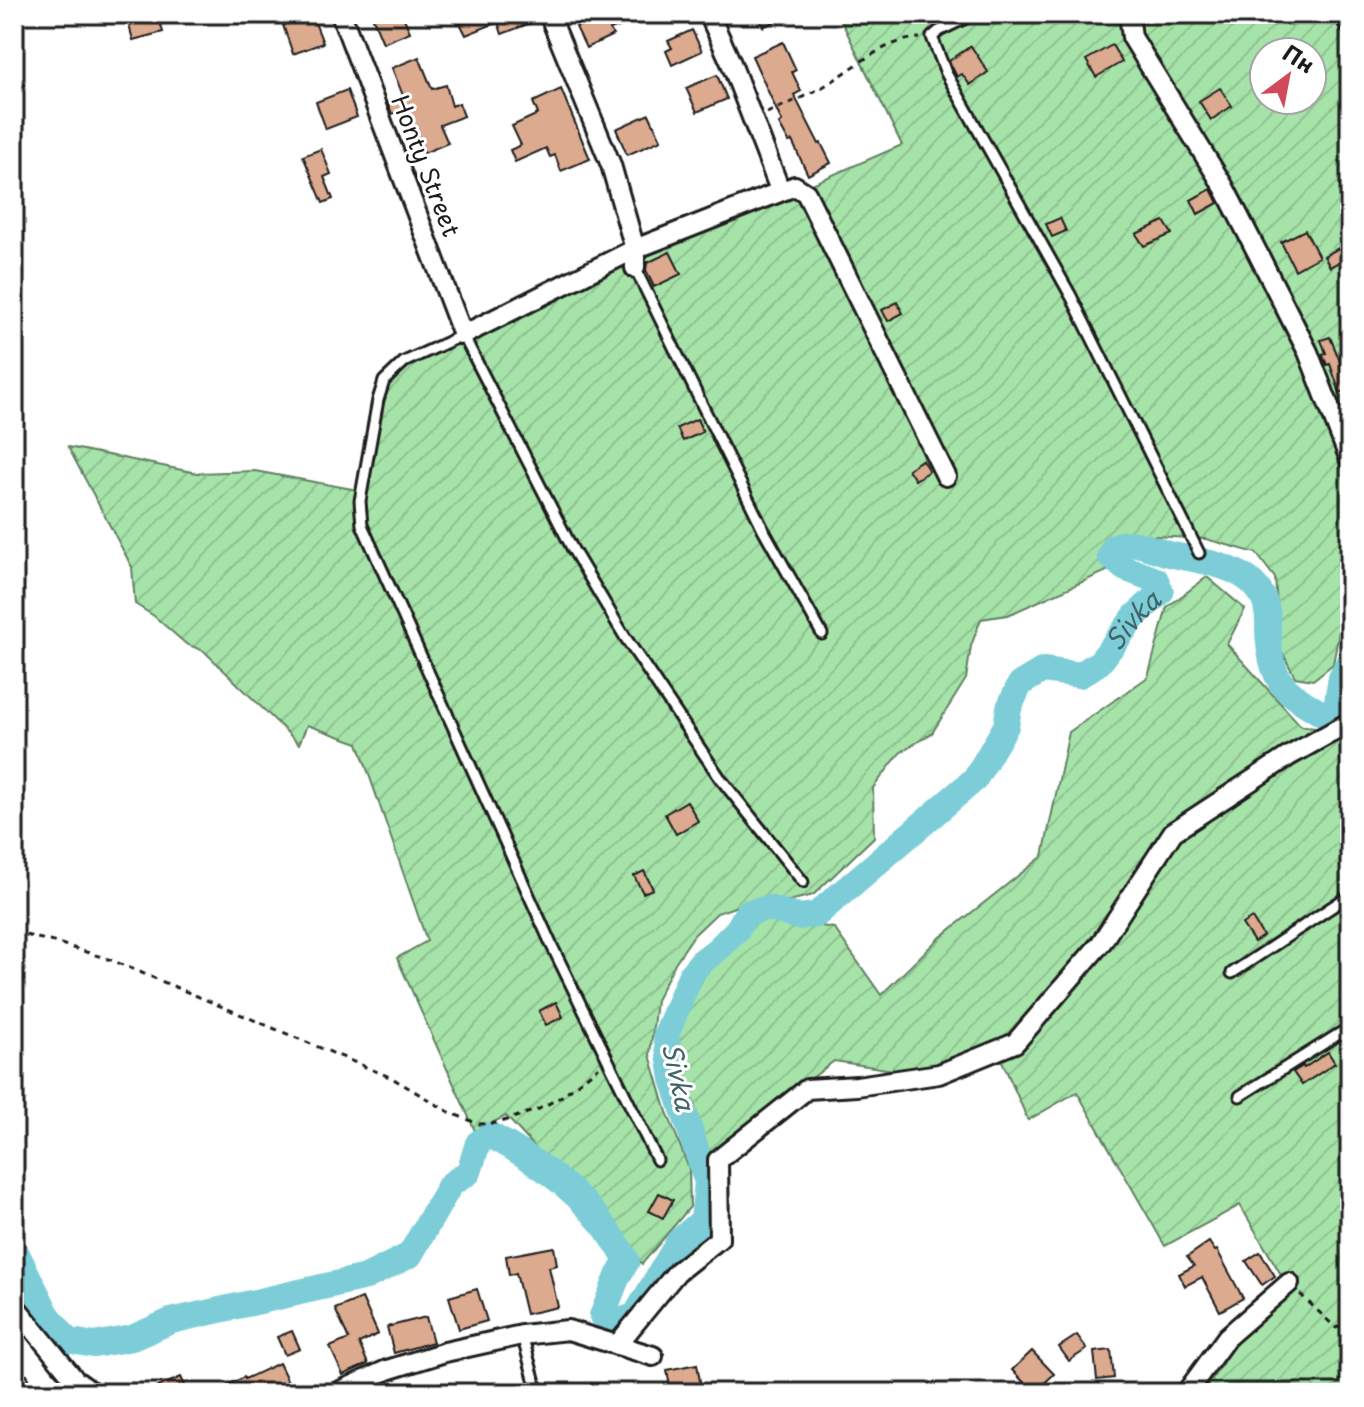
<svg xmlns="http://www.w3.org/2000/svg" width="1364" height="1407" viewBox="0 0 1364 1407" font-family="'Playpen Sans',sans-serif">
	<defs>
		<pattern id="garden-furrows" width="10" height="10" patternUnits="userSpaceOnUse" patternTransform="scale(2)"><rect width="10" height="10" fill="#a6e3a9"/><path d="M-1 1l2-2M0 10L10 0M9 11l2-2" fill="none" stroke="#8ec291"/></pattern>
	</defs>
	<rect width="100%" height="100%" fill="#fff"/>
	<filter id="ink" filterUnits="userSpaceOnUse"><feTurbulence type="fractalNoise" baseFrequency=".0125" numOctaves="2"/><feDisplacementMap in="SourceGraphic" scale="16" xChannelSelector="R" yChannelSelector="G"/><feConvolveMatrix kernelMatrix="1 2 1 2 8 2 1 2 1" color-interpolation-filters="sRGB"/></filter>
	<g filter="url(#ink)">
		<g fill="url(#garden-furrows)" stroke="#618062" stroke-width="2" fill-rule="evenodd">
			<path d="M838 14H1350V625L1339 632 1333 664 1313 680 1295 677 1280 648 1275 578 1256 553 1206 539 1155 536 1118 535 1102 546 1107 571 1008 615 981 619 971 646 966 679 932 733 900 753 873 788 874 837 813 895 789 901 755 900 717 913 694 935 675 963 656 1000 650 1055 666 1109 689 1169 690 1207 642 1264 506 1116 475 1131 397 958 427 941 358 743 307 725 299 744 204 651 186 644 154 616 135 604 132 567 68 447 197 473 255 471 363 491 380 389 392 370 463 335 902 145ZM1264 52H1312V100H1264Z"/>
			<polygon points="1207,577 1245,609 1227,644 1301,726 1350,733 1350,1393 1203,1393 1236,1342 1287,1295 1289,1288 1240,1205 1165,1246 1077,1092 1028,1120 995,1045 957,1060 900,1071 834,1061 710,1157 689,1087 676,1031 709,966 760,917 834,928 881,995 937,940 1043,856 1069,732 1148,677 1167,607"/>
		</g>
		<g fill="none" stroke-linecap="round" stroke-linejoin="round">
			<path stroke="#7ccdd7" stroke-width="26" id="s1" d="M14 1248 47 1314 67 1340 94 1345 132 1338 171 1321 366 1277 410 1255 450 1185 469 1172 478 1143 490 1135C546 1165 597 1204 627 1261L618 1276 602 1316 619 1321 635 1316 679 1241 703 1220 707 1182 673 1079 666 1035 691 974 701 962 718 949 737 930 747 913 768 908 798 917 816 915 975 779 1006 726 1009 708 1020 684 1043 670 1080 675 1100 662 1135 616 1161 592 1156 580 1124 568 1110 556 1114 546C1137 538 1150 550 1173 555 1215 564 1269 569 1268 624 1268 644 1270 667 1282 684 1293 698 1313 708 1327 717L1335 713 1341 677 1350 660"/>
		</g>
		<g fill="#dcaa8f" stroke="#1c1c1c" stroke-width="2">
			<polygon points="126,14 158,14 163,32 133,40"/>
			<polygon points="371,14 402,14 410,32 383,43"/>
			<polygon points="481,14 537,14 539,20 502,34 498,22 466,35 460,23"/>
			<polygon points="606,14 626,14 630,23 610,30 613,35 586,48 576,27"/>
			<polygon points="757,14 792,14 763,27"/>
			<polygon points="312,15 323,43 293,54 283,25"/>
			<polygon points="692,30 702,51 672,65 666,51 672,48 668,41"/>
			<polygon points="783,42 796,70 792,72 801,91 794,95 819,144 821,143 831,163 808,175 792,141 789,142 779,124 782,122 752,56"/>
			<polygon points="1112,45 1122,62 1096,77 1086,60"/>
			<polygon points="971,46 988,72 970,85 962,74 957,77 949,61"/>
			<polygon points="419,57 432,89 446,85 452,106 459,103 464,116 440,125 448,143 424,153 406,109 392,114 388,103 404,98 392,68"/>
			<polygon points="717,75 727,99 697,112 686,88"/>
			<polygon points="1220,88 1232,106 1211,120 1199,101"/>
			<polygon points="561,89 590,159 561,171 555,155 550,157 546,148 515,162 510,150 521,145 512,126 538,114 533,102"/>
			<polygon points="347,90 357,117 326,129 316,102"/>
			<polygon points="649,114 661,140 627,155 616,129"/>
			<polygon points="321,149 331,174 324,177 333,199 323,203 303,156"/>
			<polygon points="1211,189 1218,203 1198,214 1191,200"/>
			<polygon points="1060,218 1066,231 1052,237 1046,224"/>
			<polygon points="1164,221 1172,234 1144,246 1136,234"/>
			<polygon points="1305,230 1319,257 1295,270 1281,242"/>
			<polygon points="1350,242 1350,256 1330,267 1324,256"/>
			<polygon points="670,252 681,274 654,287 646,270 647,263"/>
			<polygon points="897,302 903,313 888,321 882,310"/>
			<polygon points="1330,337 1342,366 1350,364 1350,389 1340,393 1330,364 1327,365 1322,354 1326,353 1321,340"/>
			<polygon points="697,419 703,432 683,441 677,428"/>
			<polygon points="922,460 929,471 915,480 908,469"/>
			<polygon points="687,801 698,821 676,834 665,814"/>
			<polygon points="644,871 653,889 643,893 634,876"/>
			<polygon points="1252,918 1263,936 1254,942 1242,924"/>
			<polygon points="556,1002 563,1017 546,1025 539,1011"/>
			<polygon points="1328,1052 1335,1063 1302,1085 1293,1072 1303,1066 1304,1068"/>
			<polygon points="659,1193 673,1200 663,1218 649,1211"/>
			<polygon points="1209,1242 1215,1251 1217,1250 1243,1298 1220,1311 1202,1277 1185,1286 1179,1274 1194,1266 1187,1257"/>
			<polygon points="554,1247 557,1265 549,1267 558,1307 526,1314 516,1273 509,1275 506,1256"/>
			<polygon points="1260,1252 1275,1276 1262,1285 1246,1261"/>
			<polygon points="477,1289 487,1321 459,1329 449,1297"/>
			<polygon points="362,1298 378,1334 359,1343 368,1364 343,1375 330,1347 349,1339 335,1309"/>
			<polygon points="426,1317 433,1342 394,1353 387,1327"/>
			<polygon points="292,1331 300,1349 285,1355 277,1337"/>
			<polygon points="1077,1335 1087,1349 1069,1361 1059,1347"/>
			<polygon points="1111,1350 1114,1378 1097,1380 1094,1352"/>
			<polygon points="1032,1351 1054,1374 1034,1393 1012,1370"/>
			<polygon points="279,1363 292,1390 286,1393 212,1393 244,1377 245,1379"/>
			<polygon points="697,1364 702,1393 671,1393 667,1370"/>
			<polygon points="27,1374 35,1393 14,1393 14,1380"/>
			<polygon points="181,1377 188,1393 144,1393"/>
		</g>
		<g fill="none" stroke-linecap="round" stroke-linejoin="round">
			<defs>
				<g id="lane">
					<polyline points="974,14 939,31 932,37 946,73 1071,296 1199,553"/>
					<polyline points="635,268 763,529 822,634"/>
					<polyline points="1232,973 1350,895"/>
					<polyline points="1240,1096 1350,1027"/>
					<polyline points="657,1160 551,944 362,525 360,501 378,400 384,381 404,362 463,335 572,548 625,637 720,778 803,882"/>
					<polyline points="522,1335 538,1393"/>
				</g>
				<g id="street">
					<polyline points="341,14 463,335 635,249 795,186 806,193 946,476"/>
					<polyline points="549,14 611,165 635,249 635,268"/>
					<polyline points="709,14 731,63 780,190"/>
					<polyline points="1129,14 1132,37 1224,187 1308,352 1350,460"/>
					<polyline points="1344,14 1350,25"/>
					<polyline points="14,1305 75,1380 93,1393"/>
					<polyline points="617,1345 677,1272 719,1239 718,1160 807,1089 857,1086 939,1074 1015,1043 1101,943 1173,832 1289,756 1350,722"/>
					<polyline points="336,1393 387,1370 445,1352 522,1335 568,1330 653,1356"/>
					<polyline points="1186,1393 1227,1337 1289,1283"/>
				</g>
			</defs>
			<use href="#lane" stroke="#1c1c1c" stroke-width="15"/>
			<use href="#street" stroke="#1c1c1c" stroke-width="24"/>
			<g stroke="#1c1c1c" stroke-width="3" stroke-dasharray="6 6" stroke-linecap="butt">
				<path d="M767 113C784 105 802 98 819 89 851 72 881 40 920 38"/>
				<polyline points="14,932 61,944 111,960 392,1078 451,1113 479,1124 498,1123 539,1109 559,1098 599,1067"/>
				<polyline points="1300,1294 1336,1328 1350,1320"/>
			</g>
			<use href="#lane" stroke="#fff" stroke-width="9"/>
			<use href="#street" stroke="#fff" stroke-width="18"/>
		</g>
	</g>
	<g text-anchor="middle" stroke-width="6" stroke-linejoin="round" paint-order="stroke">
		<g font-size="24" fill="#1c1c1c" stroke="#fff">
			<text transform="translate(425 166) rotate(69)" y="8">Honty Street</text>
		</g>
		<g font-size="26" font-style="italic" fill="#426367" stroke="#fff">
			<text dy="9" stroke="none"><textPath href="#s1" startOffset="1884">Sivka</textPath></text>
			<text transform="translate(678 1077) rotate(78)" y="9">Sivka</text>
		</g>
	</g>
	<rect width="1364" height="1407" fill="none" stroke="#fff" stroke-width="48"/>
	<rect x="24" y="24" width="1316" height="1359" fill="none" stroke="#1c1c1c" stroke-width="3" filter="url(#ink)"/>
	<g transform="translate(1288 76) rotate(32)"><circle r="38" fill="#ffffff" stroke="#a4a4a4" stroke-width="2"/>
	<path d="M0-6L14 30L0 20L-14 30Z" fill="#d1495b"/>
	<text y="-12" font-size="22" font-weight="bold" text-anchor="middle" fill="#1c1c1c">Пн</text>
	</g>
</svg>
